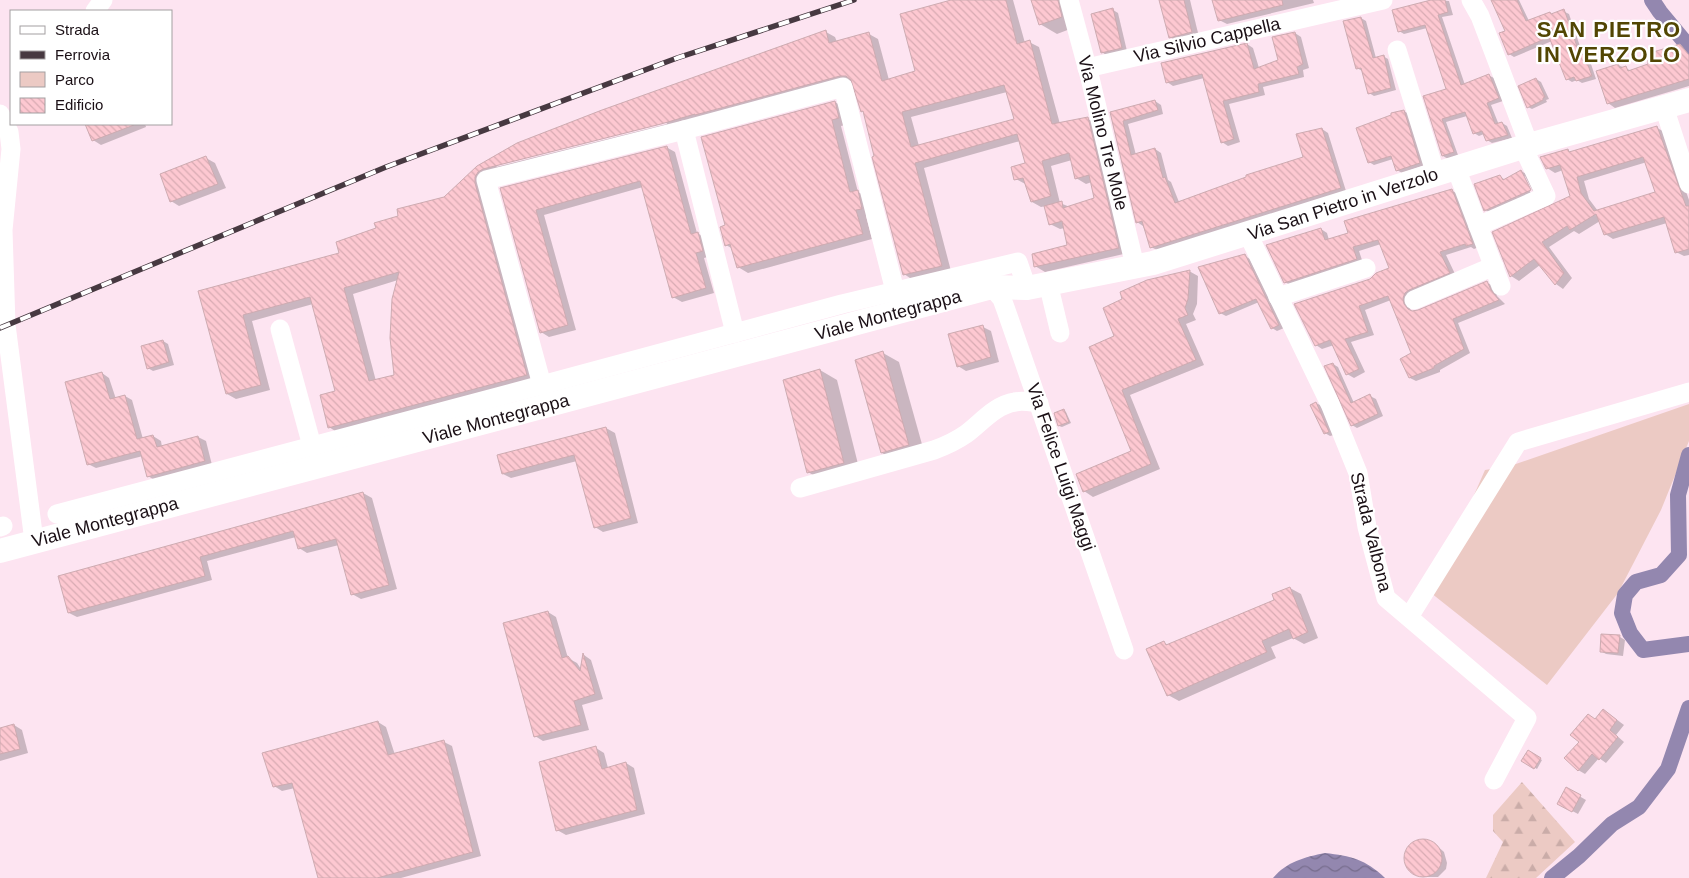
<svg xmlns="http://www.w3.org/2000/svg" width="1689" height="878" viewBox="0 0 1689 878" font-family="Helvetica,sans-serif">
	<defs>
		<pattern id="forest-firs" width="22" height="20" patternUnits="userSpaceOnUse" patternTransform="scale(1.25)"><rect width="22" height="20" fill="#eccac4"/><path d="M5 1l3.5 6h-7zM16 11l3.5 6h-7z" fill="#caaca8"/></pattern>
		<pattern id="water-waves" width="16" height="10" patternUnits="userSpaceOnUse" patternTransform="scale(1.25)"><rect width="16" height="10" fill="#9387af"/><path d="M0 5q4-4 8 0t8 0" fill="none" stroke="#776d8d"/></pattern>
		<pattern id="building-back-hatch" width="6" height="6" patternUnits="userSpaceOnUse" patternTransform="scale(1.25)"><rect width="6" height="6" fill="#fdc8d1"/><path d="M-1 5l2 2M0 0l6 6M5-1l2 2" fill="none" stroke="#d8abb3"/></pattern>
	</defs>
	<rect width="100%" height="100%" fill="#fde4f1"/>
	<polygon fill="#eccac4" points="1689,404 1689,441 1661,510 1618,593 1547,685 1431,593 1485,470 1510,466"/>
	<polygon fill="url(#forest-firs)" points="1522,782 1575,842 1536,878 1486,878 1503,842 1493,831 1493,815"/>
	<path fill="url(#water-waves)" d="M1325 853C1351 856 1365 859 1385 878H1273C1286 862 1305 857 1325 853Z"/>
	<g fill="#0003" fill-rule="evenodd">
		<path d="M956 0H1013L1025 43 1029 42 1039 47 1060 124 1088 119 1097 124 1128 253 1045 272 1035 266 1069 246 1065 228 1060 229 1050 224 1046 206 1041 207 1032 202 1027 185 1016 179 1026 164 1020 141 924 168 951 271 913 280 904 274 865 113 862 111 853 81H850L706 120 493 174 536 380 338 433 329 427 336 392 313 304 252 321 270 390 236 399 227 394 200 292 341 254 377 229 400 217 445 198 478 167 826 32 835 37 837 42 869 34 878 39 889 80 917 72ZM1007 92 1015 120 919 146 911 117ZM666 122 667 124 496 167 500 164ZM1072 160 1076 178 1086 184 1092 182 1096 199 1070 207 1060 203 1051 166ZM398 280 395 376 376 381 353 294Z"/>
		<polygon points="1032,0 1070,0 1078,26 1057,34 1040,24"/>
		<polygon points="1160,0 1190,0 1199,37 1178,42 1170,37"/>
		<polygon points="1214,0 1313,0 1314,3 1227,24 1219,20"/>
		<polygon points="1437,0 1449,1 1453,15 1442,17 1465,85 1488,75 1494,78 1503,101 1491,105 1499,125 1502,123 1507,126 1512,138 1492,143 1487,140 1484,134 1479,136 1474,133 1467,116 1446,122 1458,155 1448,159 1443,156 1425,97 1447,90 1427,28 1404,34 1399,31"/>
		<polygon points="1492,0 1519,0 1529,21 1550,13 1553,15 1563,11 1569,14 1583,55 1589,58 1596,79 1582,83 1577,80 1572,82 1567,79 1552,41 1514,57 1509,54 1506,31"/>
		<polygon points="1113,10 1118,13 1127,51 1107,56 1102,52"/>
		<polygon points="1361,18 1366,21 1376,58 1383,56 1388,59 1396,90 1374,96 1369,93 1362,71 1357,68"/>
		<polygon points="1295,33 1301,37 1309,68 1303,70 1304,77 1263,87 1265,95 1229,104 1240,142 1228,146 1222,142 1204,78 1173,86 1167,82 1247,44 1253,48 1259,68 1280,61"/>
		<polygon points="1680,46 1689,52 1689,86 1615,108 1608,103 1618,65 1632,71 1650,65"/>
		<polygon points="1536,79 1541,82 1549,99 1546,100 1547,102 1532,109 1528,107"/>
		<polygon points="1155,101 1161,105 1163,114 1128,124 1136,155 1155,149 1161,153 1168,180 1171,182 1179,202 1304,158 1322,129 1328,133 1346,191 1157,250 1151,247 1143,226 1137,222 1111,113"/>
		<polygon points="835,102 845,108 849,124 841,126 858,192 868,197 872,214 866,216 872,239 748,273 738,267 733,249 726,245 726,226"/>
		<polygon points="1404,111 1409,114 1425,165 1402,173 1397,170 1393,159 1374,165 1369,162"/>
		<polygon points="86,124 145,124 146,127 101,145 93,140"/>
		<path d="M1657 128 1665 132 1689 200V255L1684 256 1676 252 1667 223 1613 239 1605 234 1600 221 1579 234 1574 231 1549 247 1572 278 1563 289 1556 284 1540 265 1519 281 1511 276 1571 197 1563 170 1555 173 1547 168 1568 151 1571 152ZM1647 162 1657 193 1598 211 1589 199 1584 181Z"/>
		<polygon points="666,147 675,152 697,233 706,238 711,256 704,258 714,293 682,302 673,297 643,187 544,215 576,330 549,337 541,332 501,189"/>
		<polygon points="206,158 215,163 226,188 179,206 171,201"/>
		<polygon points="1521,171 1528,175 1537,194 1535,195 1525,176 1523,176 1532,196 1493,214 1485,210 1500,176 1505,180"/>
		<polygon points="1452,191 1459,194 1479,247 1474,249 1471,247 1446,255 1456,276 1409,302 1410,309 1413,312 1487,283 1494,286 1497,296 1505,304 1458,323 1470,353 1440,370 1440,372 1416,381 1410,378 1413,354 1391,300 1365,310 1374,335 1351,342 1365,372 1354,378 1347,374 1334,345 1322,349 1316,345 1391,269 1381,244 1359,251 1363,263 1292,286 1285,282 1321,229 1327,233 1329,240 1349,234"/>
		<polygon points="1245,256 1250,259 1284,328 1277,331 1272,328 1259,302 1226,316 1220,313"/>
		<polygon points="1189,271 1198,276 1197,304 1193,314 1196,320 1186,324 1204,365 1130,395 1160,469 1093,497 1084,491 1133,451 1090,347 1116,337 1124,299"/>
		<polygon points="983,327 991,331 999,362 966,371 958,366"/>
		<polygon points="163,341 168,344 174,365 153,371 148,368"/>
		<polygon points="883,353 899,362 925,455 898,462 882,453"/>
		<polygon points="1333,364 1338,367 1354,403 1370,396 1376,399 1383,416 1357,428 1352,425"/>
		<polygon points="820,370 837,380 860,472 825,482 808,472 784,380"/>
		<polygon points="102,373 109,378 116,399 125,396 132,400 143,439 153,436 161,441 162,447 198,437 206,441 212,465 156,481 148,476 143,456 96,468 88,464"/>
		<polygon points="1316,403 1322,406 1334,435 1330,436 1325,433"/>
		<polygon points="1064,411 1066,412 1071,423 1062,427 1059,426 1055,414"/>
		<polygon points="606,428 615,433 638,523 603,532 595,527 577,461 511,478 503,474"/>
		<polygon points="363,493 372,498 397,589 361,599 352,594 339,545 307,553 299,548 296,537 207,561 212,580 77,617 69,613 59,577"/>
		<polygon points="1290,588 1301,594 1318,638 1304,644 1293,638 1271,647 1276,658 1179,701 1168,695 1164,643 1169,645 1276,600"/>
		<polygon points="548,612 556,617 568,658 577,663 581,669 584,655 591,660 603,699 582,705 589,730 543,741 535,736"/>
		<polygon points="1620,637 1625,640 1623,656 1606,654 1601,651"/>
		<polygon points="1604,710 1624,725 1616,735 1624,742 1606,763 1599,758 1585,774 1578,770 1581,742"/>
		<polygon points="378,722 386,727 395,755 444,742 452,746 481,856 401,878 319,878 295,788 282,791 274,786"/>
		<polygon points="14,725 22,730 28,753 0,761 0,729"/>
		<polygon points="596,748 604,753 608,768 626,763 634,768 645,814 566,835 557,830"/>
		<polygon points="1528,752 1542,760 1537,769 1523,761"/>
		<polygon points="1567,789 1586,800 1578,814 1559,804"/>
		<polygon points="1424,840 1435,844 1444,852 1447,863 1446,869 1438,877 1421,877 1407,865 1406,854 1412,844"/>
	</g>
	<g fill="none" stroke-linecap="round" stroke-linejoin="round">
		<g stroke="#9387af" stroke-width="16">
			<polyline points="1652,0 1660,12 1689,47"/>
			<polyline points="1689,455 1678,495 1679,555 1661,575 1636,582 1625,595 1622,613 1630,633 1643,650 1689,644"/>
			<polyline points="1552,878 1579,856 1612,824 1639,807 1668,769 1689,708"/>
		</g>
	</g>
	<g fill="url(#building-back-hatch)" stroke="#cdabb1" fill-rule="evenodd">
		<path d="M951 0H1006L1017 44 1030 40 1052 124 1088 117 1119 248 1034 267 1032 254 1067 245 1062 221 1049 225 1044 206 1062 201 1063 208 1094 198 1089 175 1075 179 1069 153 1042 161 1051 196 1031 202 1023 178 1014 180 1011 167 1025 163 1017 134 915 163 942 266 903 275 872 157 874 156 863 111 861 112 851 80 846 76H840L695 115V114L661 124 483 169 478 172 475 177V183L527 375 328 428 320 395 335 391 310 297 243 315 261 385 226 394 198 291 339 253 336 242 376 228 374 223 398 216 397 209 444 197 477 166 517 143 602 110 826 30 829 43 869 32 882 81 915 71 900 14ZM1004 85 1014 119 911 147 902 112ZM399 272 392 299 390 338 394 375 369 381 344 288Z"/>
		<polygon points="1031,0 1058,0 1062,17 1039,25"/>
		<polygon points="1159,0 1184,0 1192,32 1169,38"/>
		<polygon points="1212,0 1282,0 1283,5 1218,21"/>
		<polygon points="1431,0 1445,0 1448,12 1438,15 1461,85 1489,74 1499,98 1487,103 1495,124 1502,122 1508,135 1486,141 1482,131 1473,134 1465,112 1442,119 1454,152 1442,156 1423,96 1446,89 1425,25 1398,32 1392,10"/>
		<polygon points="1491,0 1517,0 1526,21 1550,12 1551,14 1564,9 1580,55 1584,54 1592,76 1576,81 1574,77 1566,80 1549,37 1508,55 1499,33 1505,31"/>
		<polygon points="1113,8 1122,48 1101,53 1091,14"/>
		<polygon points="1361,17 1373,58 1384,55 1391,88 1368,94 1361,68 1356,69 1343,21"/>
		<polygon points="1295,32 1303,64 1297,67 1299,74 1258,84 1259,92 1223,101 1234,139 1221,143 1202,74 1166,83 1161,63 1247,43 1254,69 1278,60 1272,37"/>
		<polygon points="1680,44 1689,55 1689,79 1607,104 1596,71 1618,64 1620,68 1626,66 1628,71 1648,64 1648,60 1654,57 1653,52"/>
		<polygon points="1536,78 1545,97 1543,98 1543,100 1527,108 1518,86"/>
		<polygon points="1155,100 1158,110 1123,121 1131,155 1155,148 1163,178 1165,177 1175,203 1246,177 1246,175 1303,157 1296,134 1322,128 1341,188 1150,248 1142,221 1136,223 1110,112"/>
		<polygon points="835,101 839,118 832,120 850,192 858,190 862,209 856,210 863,234 737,268 730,244 725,246 720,227 725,225 701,137"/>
		<polygon points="1404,110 1420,163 1396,171 1391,156 1368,163 1356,128 1391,115 1391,113"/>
		<polygon points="85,124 134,124 134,125 92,141"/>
		<path d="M1657 126 1686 206H1689V249L1675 253 1664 217 1604 235 1596 214 1570 230 1567 226 1542 242 1564 273 1555 285 1534 259 1510 277 1492 232 1570 196 1560 165 1546 169 1540 157 1568 149 1569 152ZM1643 157 1655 192 1594 211 1581 193 1577 177Z"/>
		<polygon points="667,146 691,234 698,232 703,251 696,253 706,288 672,298 640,181 536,210 568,325 540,333 500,188"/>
		<polygon points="206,156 218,184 170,202 160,174"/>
		<polygon points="1521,170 1531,190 1484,211 1474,184 1500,175 1503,180"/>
		<polygon points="1452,189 1473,244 1466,246 1465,244 1440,252 1450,273 1409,290 1405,293 1403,298 1404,304 1408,309 1412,311 1418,310 1487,281 1491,290 1499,300 1453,319 1464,349 1434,366 1434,368 1409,378 1400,359 1411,353 1388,296 1359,306 1368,332 1345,339 1359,369 1346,375 1330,340 1315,346 1294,304 1370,279 1376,273 1389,268 1378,240 1353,247 1357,259 1284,283 1266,245 1321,228 1325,240 1348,233 1344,221"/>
		<polygon points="1245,254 1279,325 1271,329 1256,299 1219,314 1198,267"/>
		<polygon points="1190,270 1188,299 1185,308 1188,315 1178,319 1196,360 1122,390 1151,464 1083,492 1076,474 1131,451 1089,347 1114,336 1103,308 1122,299 1120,292 1147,280"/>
		<polygon points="983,325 991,357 957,367 948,334"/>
		<polygon points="163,340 169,362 147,369 141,346"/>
		<polygon points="883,351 909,445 881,453 855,360"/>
		<polygon points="1333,363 1351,403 1370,394 1378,414 1351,426 1324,366"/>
		<polygon points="820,369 844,463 807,473 783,380"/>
		<polygon points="102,372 110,399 125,395 137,439 153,435 157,447 198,436 205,461 147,477 140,451 87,465 65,382"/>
		<polygon points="1316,402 1329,432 1324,434 1310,405"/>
		<polygon points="1064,409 1069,422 1058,426 1054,413"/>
		<polygon points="606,427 631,518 594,528 574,455 502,474 497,455"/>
		<polygon points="363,492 389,585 351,595 336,539 298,549 293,531 200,557 205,576 68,613 58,576"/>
		<polygon points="1290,587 1308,632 1293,639 1289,629 1262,641 1267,652 1167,696 1146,649 1164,641 1166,645 1274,600 1272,594"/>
		<polygon points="548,611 562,658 568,656 580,671 583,653 595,694 574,701 581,725 534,737 503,623"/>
		<polygon points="1601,634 1620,635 1618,653 1600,652"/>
		<polygon points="1603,709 1617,720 1610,730 1618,737 1599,760 1592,754 1578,771 1564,758 1579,742 1570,735 1588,714 1595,719"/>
		<polygon points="378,721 388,755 444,740 473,852 377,878 318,878 292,783 273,787 262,753"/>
		<polygon points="14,724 20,749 0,754 0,728"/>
		<polygon points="596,746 602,769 626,762 637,810 556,831 539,762"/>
		<polygon points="1528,750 1541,758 1534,769 1521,761"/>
		<polygon points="1566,787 1581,795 1572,812 1557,804"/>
		<circle cx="1423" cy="858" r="19"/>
	</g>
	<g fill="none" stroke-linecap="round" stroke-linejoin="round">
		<g stroke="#fff" stroke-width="19">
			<polyline points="1069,0 1090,78 1135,266"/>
			<polyline points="1471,0 1480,16 1529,145"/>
			<polyline points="95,11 103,0"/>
			<polyline points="1397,50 1436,175"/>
			<polyline points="1087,68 1383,0"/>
			<polyline points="1664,107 1689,184"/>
			<polyline points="0,114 9,132 11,149 3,230 6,325 34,541"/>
			<polyline points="684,130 735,333"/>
			<polyline points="1456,168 1501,286"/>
			<polyline points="1478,226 1546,196 1523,147"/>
			<polyline points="1248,234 1330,404 1358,473 1367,527 1386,598 1527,718 1494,780"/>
			<polyline points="1048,283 1060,333"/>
			<polyline points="992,287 1002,299 1006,310 1124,650"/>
			<polyline points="1278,297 1366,268"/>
			<polyline points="1414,300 1494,266"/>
			<polyline points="280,329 312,446"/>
			<polyline points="542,385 486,180 684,130 843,87 895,291"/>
			<path d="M800 488 934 450C945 446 956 441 966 434 981 423 995 405 1015 402 1022 400 1031 402 1039 403"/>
			<polyline points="57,514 542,385 842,304 1018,262 1027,288"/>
			<polyline points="0,527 3,526"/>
			<polyline points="1409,617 1518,442 1689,392"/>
		</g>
		<polyline stroke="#fff" stroke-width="24" points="0,551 992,287 1027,288 1153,263 1529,145 1689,100"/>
		<defs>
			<polyline id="rail" points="0,328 386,167 677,58 854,0"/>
		</defs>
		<use href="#rail" stroke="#473941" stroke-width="5.5"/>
		<use href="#rail" stroke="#fff" stroke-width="4" stroke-dasharray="11" stroke-linecap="butt"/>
	</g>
	<g text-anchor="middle" stroke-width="4.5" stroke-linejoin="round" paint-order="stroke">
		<g font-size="18" fill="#1a0f15" stroke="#fff">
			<text transform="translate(1207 40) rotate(-13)" y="6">Via Silvio Cappella</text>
			<text transform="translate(1103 133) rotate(76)" y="6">Via Molino Tre Mole</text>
			<text transform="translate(1343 204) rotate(-18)" y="6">Via San Pietro in Verzolo</text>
			<text transform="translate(888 315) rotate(-15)" y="6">Viale Montegrappa</text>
			<text transform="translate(496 419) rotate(-15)" y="6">Viale Montegrappa</text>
			<text transform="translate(1061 467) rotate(71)" y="6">Via Felice Luigi Maggi</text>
			<text transform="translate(105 522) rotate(-15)" y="6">Viale Montegrappa</text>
			<text transform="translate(1371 532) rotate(76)" y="6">Strada Valbona</text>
		</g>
		<g font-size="22" font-weight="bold" letter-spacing="1" fill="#524603" stroke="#fff">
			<text x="1609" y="37">SAN PIETRO<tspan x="1609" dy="25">IN VERZOLO</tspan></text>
		</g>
	</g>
	<rect x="10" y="10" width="162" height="115" fill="#ffffff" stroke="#a39fa1"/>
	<rect x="20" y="26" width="25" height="8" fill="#ffffff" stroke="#a39fa1"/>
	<text x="55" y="35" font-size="15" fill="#1a0f15">Strada</text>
	<rect x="20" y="51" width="25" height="8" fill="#473941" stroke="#a39fa1"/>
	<text x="55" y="60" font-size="15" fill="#1a0f15">Ferrovia</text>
	<rect x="20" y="72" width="25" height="15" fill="#eccac4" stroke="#a39fa1"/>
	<text x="55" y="85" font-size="15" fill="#1a0f15">Parco</text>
	<rect x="20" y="98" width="25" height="15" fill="url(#building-back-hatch)" stroke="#a39fa1"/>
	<text x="55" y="110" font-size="15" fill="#1a0f15">Edificio</text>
</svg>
